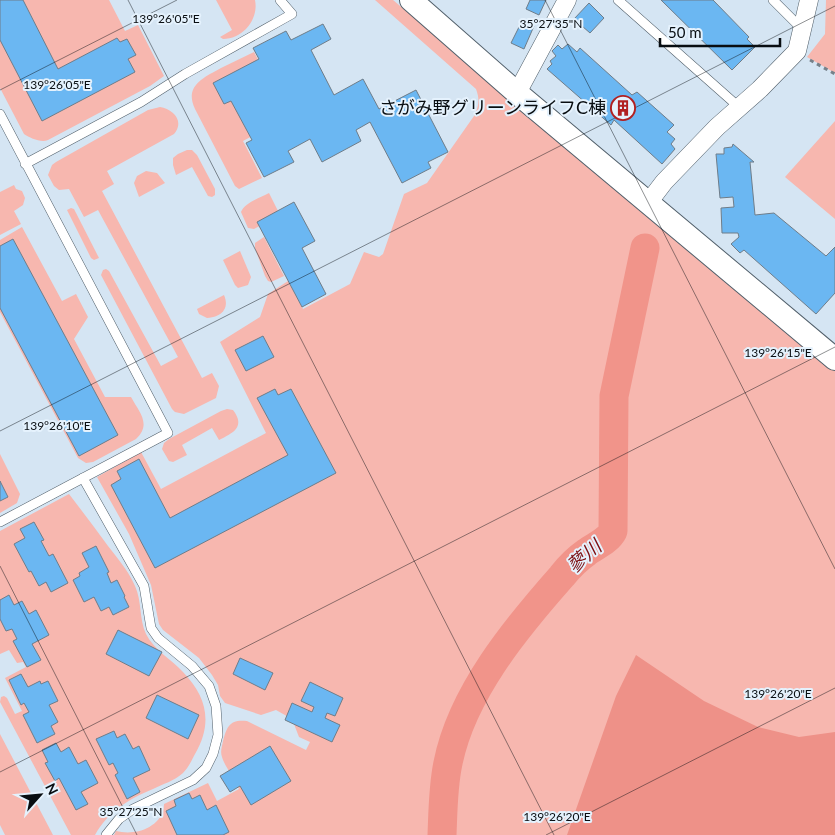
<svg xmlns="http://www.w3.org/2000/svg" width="835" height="835" viewBox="0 0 835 835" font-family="Lato,'Noto Sans JP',sans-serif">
	<rect width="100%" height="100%" fill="#d5e5f3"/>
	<g fill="#f7b7af">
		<path d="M0 0H109L125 31 138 25 164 76 150 86 48 140C41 143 30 138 24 134L0 88Z"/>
		<path d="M216 0H255C259 19 243 39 223 39L220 37 232 30Z"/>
		<path d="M375 0H393L835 371V835H114L116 831C121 832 127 833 133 832 148 831 164 820 164 804L208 783 217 801 239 789C235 779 224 765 222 757 220 751 222 747 223 741 227 726 230 719 247 721L306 750 310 742 299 737 292 719 276 710 261 715 225 703 220 696 218 685 212 675 199 658 163 630 159 624 151 585 129 534 97 477 141 452 161 489 266 433 220 342 260 317 268 294 288 281 303 309 350 284 364 252 379 257 383 254 404 194 427 183 474 116C479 106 480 100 476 89Z"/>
		<polygon points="826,0 835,0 835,73 807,57 825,34"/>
		<path d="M254 52 288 117 243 141 262 178 239 189 235 186 195 109C184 86 203 78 221 68 232 63 243 57 254 52Z"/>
		<path d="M160 107C173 109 185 121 174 134L107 171 114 184 102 191 202 378 212 373 219 386 216 398 184 414 175 412 172 409 101 275 103 270 106 269 109 271 161 366 178 357 98 210 84 217 69 189 59 190 54 186 48 175 52 165 56 162 148 110Z"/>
		<polygon points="835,121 835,219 785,177"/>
		<polygon points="187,150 192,150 197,155 215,189 215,195 212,197 208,196 192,167 176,175 173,165 173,158 178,154"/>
		<polygon points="146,171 157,173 165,183 139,197 134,183 137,176"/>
		<polygon points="14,185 16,189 22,191 25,198 23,205 14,211 21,224 0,235 0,192"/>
		<path d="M269 193 280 215 254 229 248 228 241 212C245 202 260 198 269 193Z"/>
		<polygon points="71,208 74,209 99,258 94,260 91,258 67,210"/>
		<path d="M22 227 62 301 76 294 88 317 74 339 105 397H131C139 412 152 424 136 439L93 462 86 463 78 458 0 312V240Z"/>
		<polygon points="264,237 284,276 271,282 268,281 265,276 255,248 255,243"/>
		<polygon points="240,251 251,277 248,285 238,288 235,285 223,260"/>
		<path d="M224 295C230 309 221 317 207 318L199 314 197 309Z"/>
		<path d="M227 409 233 410C246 427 233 433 219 440L212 428 182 445 187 455 173 462 169 461 162 449 164 443 169 439 221 411Z"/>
		<polygon points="0,454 20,494 17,503 0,513"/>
		<path d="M69 494C82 511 95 528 108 546 118 559 128 570 135 586 142 601 139 619 146 634 154 650 171 659 183 672 207 697 213 723 195 754 192 760 188 768 183 773 174 781 163 784 153 789 128 799 108 812 95 835H71L0 702 1 697 4 696 7 698 15 714 22 711 5 678 26 667 23 662 17 663 9 650 0 654V531Z"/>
		<polygon points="0,734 53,835 5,835 0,825"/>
	</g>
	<polygon fill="#ee9188" points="636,655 704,701 758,727 799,737 835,732 835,835 567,835 616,696"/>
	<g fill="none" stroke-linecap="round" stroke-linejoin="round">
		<path stroke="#f1948a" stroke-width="29" d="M442 835C443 811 443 786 448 763 462 693 516 628 562 576 569 567 577 559 587 552 595 546 608 541 613 531L614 396 645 248"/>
	</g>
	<g fill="#6bb7f2" stroke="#6f7d89">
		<polygon points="0,0 23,0 58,69 117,38 120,42 127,39 136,55 128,59 135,72 42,121 0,40"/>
		<polygon points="530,0 546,0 539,15 526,9"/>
		<polygon points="661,0 713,0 749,37 747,39 755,47 732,70"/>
		<polygon points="589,3 604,18 590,33 574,19"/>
		<polygon points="522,21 534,26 524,49 511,43"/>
		<polygon points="323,24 331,39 311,50 334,95 363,79 379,109 416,90 448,152 428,162 431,168 402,183 370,122 356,130 361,141 322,162 310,139 288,151 294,162 264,177 246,143 252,140 231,101 224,104 213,83 259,59 253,48 286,31 291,40"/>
		<polygon points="568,44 577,52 580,48 632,95 637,92 674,125 667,132 675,139 671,144 675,149 662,164 614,120 611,125 547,69 552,64 550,61 556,56 552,51 558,45 562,49"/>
		<polygon points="733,144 754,162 750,162 755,215 774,213 826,256 835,247 835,293 816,314 744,250 740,253 731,244 739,237 738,233 722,233 721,208 734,207 733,197 720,198 716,154 724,154 724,148 732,147"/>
		<polygon points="294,202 315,241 302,248 326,294 302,307 257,222"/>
		<polygon points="13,239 118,435 79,456 0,308 0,246"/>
		<polygon points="263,336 274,357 246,371 235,350"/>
		<polygon points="275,389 278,395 291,389 336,473 155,568 111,485 121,479 117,471 139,459 170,518 288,455 257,398"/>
		<polygon points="0,481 8,497 0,501"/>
		<polygon points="34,522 44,540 41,541 49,556 53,554 68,583 51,592 46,582 39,586 31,571 29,572 14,544 25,538 20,529"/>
		<polygon points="96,546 109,572 107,573 111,583 117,580 125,596 124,597 129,607 113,615 109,607 101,611 94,597 84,602 73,580 80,576 79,573 89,567 82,553"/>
		<polygon points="9,595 14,605 22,601 29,614 36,610 49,635 32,644 41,660 27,667 13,641 17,639 12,629 6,631 0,619 0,600"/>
		<polygon points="118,630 162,652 149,676 106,654"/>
		<polygon points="240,658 273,673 265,690 233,674"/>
		<polygon points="21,674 28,687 40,681 41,684 48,681 58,701 49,705 58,722 51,726 55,734 37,743 23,715 29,712 24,703 21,705 9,680"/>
		<polygon points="310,682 343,698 335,716 327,713 325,718 340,725 332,742 285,720 292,703 312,712 314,707 301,701"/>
		<polygon points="157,695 199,715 188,739 146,718"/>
		<polygon points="114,731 117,738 125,734 133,749 139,746 150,770 133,778 140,792 127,799 115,775 118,773 113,763 109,765 96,739"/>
		<polygon points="56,743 61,752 69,747 78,764 86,760 98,783 81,792 88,804 76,810 59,778 55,781 45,763 48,762 42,750"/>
		<polygon points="270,746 291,781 251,805 240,786 230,792 220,776"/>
		<polygon points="189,793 192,799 200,795 207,810 216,805 229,832 223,835 177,835 166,811 176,806 174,800"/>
	</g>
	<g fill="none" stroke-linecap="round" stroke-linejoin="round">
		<defs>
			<g id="service">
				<polyline points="618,0 740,108"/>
				<polyline points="773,0 802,29"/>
				<polyline points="0,114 168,433 0,522"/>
				<polyline points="25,164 141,102 185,74 292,14 280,0"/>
				<polyline points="83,478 144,586 151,628 158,638 192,666 209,686 216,706 218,735 213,754 206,768 193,780 133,809 119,819 106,835"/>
			</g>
			<g id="minor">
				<polyline points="517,93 567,0"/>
				<polyline points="648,203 664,182 717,127 760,89 797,51 809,0"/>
			</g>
			<polyline id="tertiary" points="411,0 517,93 835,359"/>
		</defs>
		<use href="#service" stroke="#515f6a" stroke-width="10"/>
		<use href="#minor" stroke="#515f6a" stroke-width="19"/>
		<use href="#tertiary" stroke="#515f6a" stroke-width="24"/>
		<polyline stroke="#76818a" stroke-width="3" stroke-dasharray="4 4" stroke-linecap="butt" points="810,60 835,74"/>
		<use href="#service" stroke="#fff" stroke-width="9"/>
		<use href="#minor" stroke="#fff" stroke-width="18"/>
		<use href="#tertiary" stroke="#fff" stroke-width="22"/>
	</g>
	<path fill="none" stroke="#080d11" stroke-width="1" stroke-opacity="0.45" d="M128 0 554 835M545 0 835 569M0 90 177 0M0 431 835 6M0 566 137 835M0 772 835 347M546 835 835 688"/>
	<defs>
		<symbol id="building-ring" viewBox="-11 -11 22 22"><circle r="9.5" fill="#e5f2fd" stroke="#b12021" stroke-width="1.5"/><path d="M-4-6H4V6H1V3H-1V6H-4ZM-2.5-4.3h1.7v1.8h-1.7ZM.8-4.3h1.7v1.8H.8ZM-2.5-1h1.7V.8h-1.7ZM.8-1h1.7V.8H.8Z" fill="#b12021"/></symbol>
	</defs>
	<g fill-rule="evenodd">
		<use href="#building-ring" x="609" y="94" width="28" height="28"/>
	</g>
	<g text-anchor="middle" stroke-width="4" stroke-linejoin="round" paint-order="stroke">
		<g font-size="18" fill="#080d11" stroke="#e5f2fd" text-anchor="end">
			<text x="606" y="114">さがみ野グリーンライフC棟</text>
		</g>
		<g font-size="19" font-style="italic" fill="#7d0e11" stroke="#e5f2fd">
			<text transform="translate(584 556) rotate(-41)" y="7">蓼川</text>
		</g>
	</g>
	<g font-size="12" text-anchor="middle" fill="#080d11" stroke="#e5f2fd" stroke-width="4" stroke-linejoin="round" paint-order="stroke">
		<text x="166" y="23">139°26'05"E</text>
		<text x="551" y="28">35°27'35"N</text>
		<text x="57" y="89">139°26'05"E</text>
		<text x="778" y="357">139°26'15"E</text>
		<text x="57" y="430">139°26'10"E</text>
		<text x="778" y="698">139°26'20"E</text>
		<text x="131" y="816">35°27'25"N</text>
		<text x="557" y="821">139°26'20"E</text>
	</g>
	<g transform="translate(40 795) rotate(63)" stroke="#e5f2fd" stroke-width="4" paint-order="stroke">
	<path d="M0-4L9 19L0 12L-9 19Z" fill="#080d11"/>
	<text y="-8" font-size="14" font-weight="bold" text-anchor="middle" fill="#080d11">N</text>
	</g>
	<path d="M660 38v8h120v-8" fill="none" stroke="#080d11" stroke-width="2.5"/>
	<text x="668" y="38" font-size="15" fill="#080d11" stroke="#e5f2fd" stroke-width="4" paint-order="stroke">50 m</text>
</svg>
